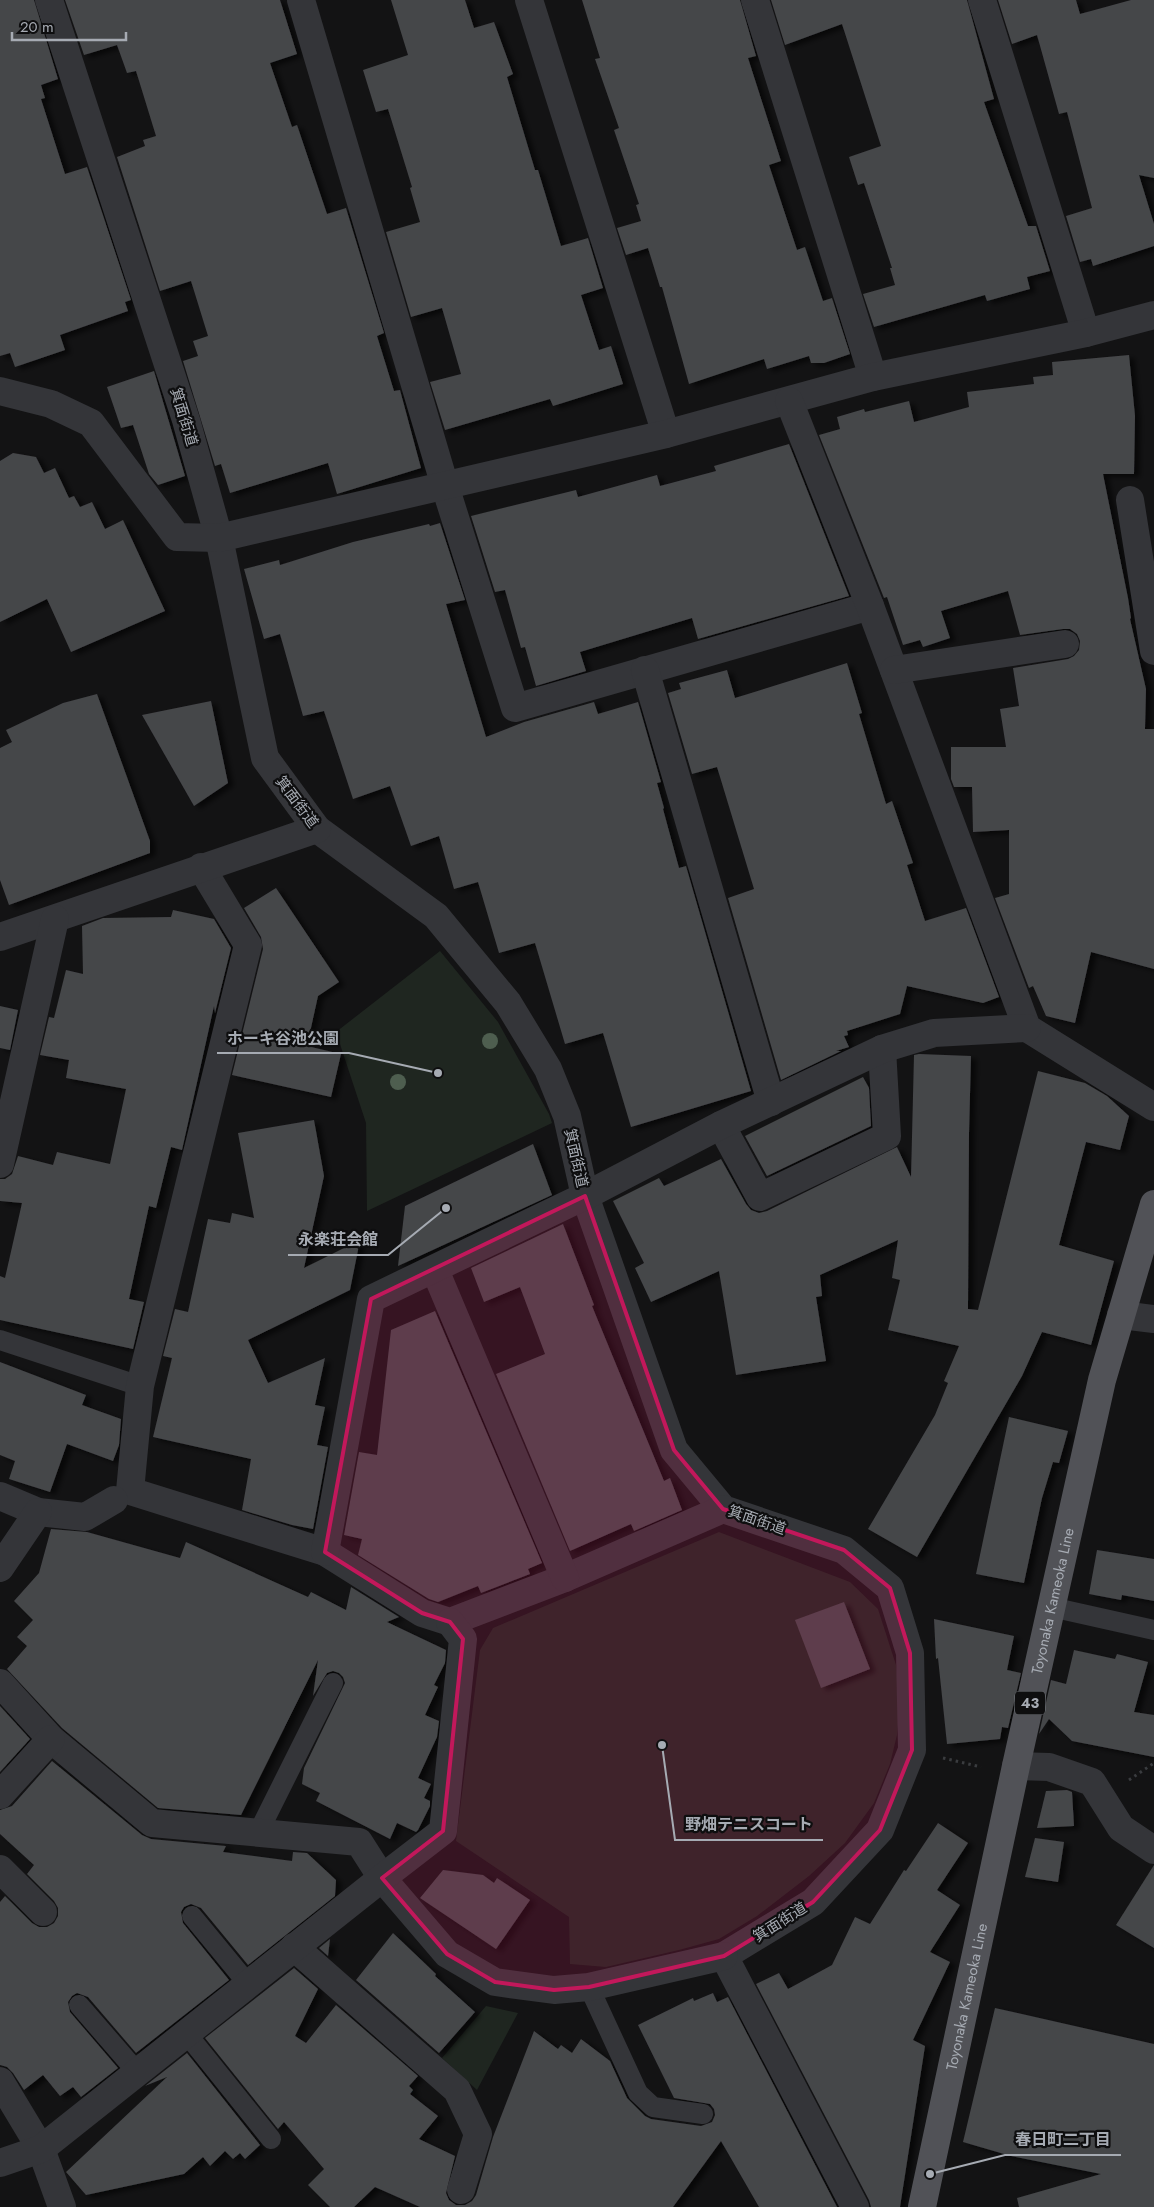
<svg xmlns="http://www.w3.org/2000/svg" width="1154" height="2207" viewBox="0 0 1154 2207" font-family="Jost,'Noto Sans JP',sans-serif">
	<defs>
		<filter id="shadow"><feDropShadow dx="5.5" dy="3" stdDeviation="2.5" flood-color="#0009"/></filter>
	</defs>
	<rect width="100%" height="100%" fill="#131314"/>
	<g fill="#1f2620">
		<polygon points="440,951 498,1022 549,1114 552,1123 367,1211 366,1123 336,1032"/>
		<polygon points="719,1532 850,1582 878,1609 896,1665 900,1700 897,1735 890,1764 874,1803 845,1843 809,1876 757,1916 719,1939 679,1950 606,1967 570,1964 569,1917 456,1841 480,1650 493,1628"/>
		<polygon points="486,2006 518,2013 477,2090 442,2058"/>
	</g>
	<g fill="#454649" filter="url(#shadow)">
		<polygon points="0,0 34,0 58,79 41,85 45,98 41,99 65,174 87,167 131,300 125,302 128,311 60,335 65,350 15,367 10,353 0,356"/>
		<polygon points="65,0 280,0 297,54 270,63 292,127 297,125 327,214 346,208 384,333 377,336 394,391 400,390 421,468 337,494 328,463 230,493 221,464 215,466 183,361 198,356 193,341 208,336 191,281 160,291 117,157 145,146 143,140 156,136 136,71 127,73 117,45 84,55"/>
		<polygon points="391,0 465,0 474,28 494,22 513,74 507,77 535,170 538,170 561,246 588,238 603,288 581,295 599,350 611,346 623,384 553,406 550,399 445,430 430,382 461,374 442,308 411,317 386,232 420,222 410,188 412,187 388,109 376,112 363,70 408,55"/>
		<polygon points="582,0 740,0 756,56 748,58 781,161 769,165 797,250 805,247 823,301 832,298 850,354 824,363 811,363 809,356 767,369 764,359 689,384 662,287 660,287 648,248 626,255 617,228 641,221 636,205 639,204 614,130 619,128 595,59 600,58"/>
		<polygon points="771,0 967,0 994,99 984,102 1028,226 1036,226 1050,271 1027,277 1030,289 987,301 985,295 874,327 863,294 895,285 890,268 892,268 864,183 858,185 849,157 881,146 842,24 785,45"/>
		<polygon points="998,0 1076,0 1080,14 1131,0 1154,0 1154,178 1139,175 1154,224 1154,246 1093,266 1091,259 1080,262 1066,216 1092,208 1067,112 1059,114 1037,35 1012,44"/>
		<polygon points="1129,355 1135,416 1134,474 1103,474 1128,598 1131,618 1130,619 1146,689 1145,729 1154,729 1154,969 1091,952 1075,1023 1046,1016 1033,986 1029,988 995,898 1009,894 1009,830 973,832 972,787 954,787 951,779 951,747 1006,747 1000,709 1019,706 1013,668 1068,659 1074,656 1079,650 1080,641 1077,634 1070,629 1063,629 1020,635 1008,591 941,611 950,638 923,647 920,640 903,645 887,597 884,598 819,435 840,429 837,417 864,409 865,412 909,401 914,422 969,407 967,392 1034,384 1033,377 1053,375 1052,362"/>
		<polygon points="154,371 185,476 158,485 149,474 133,425 121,428 107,387"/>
		<polygon points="789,444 849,596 698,639 692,618 580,652 586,671 536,686 525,647 521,648 505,590 495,592 471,516 576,490 578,497 657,475 660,486 716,471 714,466"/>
		<polygon points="13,453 36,457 44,473 55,468 69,498 74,496 80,507 92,502 105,529 123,520 165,611 71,652 47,599 0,622 0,461"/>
		<polygon points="440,523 465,600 446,604 486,737 524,722 594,702 598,714 638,702 661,782 657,783 664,808 663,809 679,868 686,866 751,1091 631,1127 603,1033 565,1044 535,943 499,953 478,882 454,889 439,836 411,846 390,786 353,799 324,711 303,716 280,634 264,639 244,569 279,560 280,565 353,542 429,524 430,526"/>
		<polygon points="847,663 862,713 859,714 886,804 892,801 913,863 907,865 925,921 966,908 999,997 983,1003 907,986 900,1014 847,1031 848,1035 844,1036 849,1047 836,1051 841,1051 781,1080 728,898 754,889 717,767 692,774 668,693 681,689 679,683 727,670 735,698"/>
		<polygon points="97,694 150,841 150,853 9,905 0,880 0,748 12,742 6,730 63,703"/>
		<polygon points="211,701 228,783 194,806 142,715"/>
		<polygon points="276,888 339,982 318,996 307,1046 341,1054 331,1097 232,1075 263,949 261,937 244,908"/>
		<polygon points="173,910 214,919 231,948 215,1013 214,1006 182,1150 171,1147 156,1208 149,1206 129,1299 144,1302 133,1349 0,1320 0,1276 5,1278 22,1203 0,1201 0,1179 5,1179 12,1174 18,1156 53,1165 57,1152 110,1164 126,1089 66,1078 69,1060 40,1055 49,1017 54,1018 66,970 83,974 82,926 103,918 171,917"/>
		<polygon points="0,1006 18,1010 10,1050 0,1048"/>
		<polygon points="919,1054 971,1056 969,1134 968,1309 978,1310 1038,1071 1085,1083 1107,1096 1129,1116 1120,1150 1086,1142 1059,1245 1114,1261 1091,1345 1042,1332 1022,1376 917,1557 868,1529 935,1415 948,1383 944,1381 959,1346 888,1330 900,1280 892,1278 898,1240 820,1275 822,1296 816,1297 826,1361 736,1375 719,1271 651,1302 635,1268 644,1263 613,1201 659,1178 664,1186 721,1159 746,1204 751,1210 759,1213 767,1211 897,1147 911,1177 914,1055"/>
		<polygon points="863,1077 869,1088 871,1126 767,1176 745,1136"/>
		<polygon points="314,1120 324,1176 304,1268 360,1240 350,1290 248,1340 268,1383 325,1358 315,1405 325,1407 317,1445 328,1447 313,1529 292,1525 242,1510 251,1459 153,1437 172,1358 163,1356 175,1309 188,1312 208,1219 230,1223 232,1213 254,1218 238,1133"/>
		<polygon points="533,1144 552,1195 398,1266 405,1206"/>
		<polygon points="563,1224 594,1305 592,1306 664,1481 670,1478 682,1510 634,1531 631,1524 570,1551 496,1374 545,1354 520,1287 484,1302 471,1268"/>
		<polygon points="435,1311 542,1563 528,1569 530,1574 481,1593 478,1586 438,1602 429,1599 358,1555 362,1539 344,1535 359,1452 377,1455 391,1330"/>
		<polygon points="0,1362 86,1395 82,1405 121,1419 119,1445 113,1461 67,1444 50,1492 9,1479 15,1461 0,1455"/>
		<polygon points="1009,1417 1068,1431 1059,1463 1053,1462 1042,1498 1024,1583 976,1574"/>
		<polygon points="51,1529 87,1532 180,1558 186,1542 308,1597 311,1592 346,1610 351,1587 399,1617 387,1622 446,1650 445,1663 434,1685 438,1687 425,1715 439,1721 437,1737 418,1778 431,1784 424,1798 430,1801 430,1806 418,1830 416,1832 397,1823 390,1839 316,1801 320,1793 302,1784 304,1768 345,1683 343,1677 339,1673 333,1671 327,1673 313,1696 318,1660 241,1815 158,1808 62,1728 7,1669 27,1646 17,1637 33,1620 14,1601 39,1573"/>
		<polygon points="1097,1550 1154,1559 1154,1601 1122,1595 1121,1600 1089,1594"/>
		<polygon points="844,1602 870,1669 821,1688 795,1620"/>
		<polygon points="934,1619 1014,1636 1007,1670 1021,1673 1008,1728 1002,1727 1000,1739 947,1744 938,1658 936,1659"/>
		<polygon points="1074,1650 1115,1659 1117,1654 1148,1662 1134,1712 1154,1715 1154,1757 1072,1741 1049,1719 1039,1734 1051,1680 1066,1684"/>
		<polygon points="0,1706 30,1739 0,1772"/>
		<polygon points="52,1761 142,1835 151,1839 226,1846 223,1852 292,1861 293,1852 307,1853 336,1880 335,1896 248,1965 201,1908 191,1904 184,1907 181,1912 183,1923 229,1980 136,2053 88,1997 77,1993 72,1996 68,2002 70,2012 118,2068 81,2097 73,2087 60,2096 43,2075 24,2090 13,2073 7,2067 0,2065 0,1902 5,1896 32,1923 39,1927 47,1927 54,1923 58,1916 58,1908 54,1901 27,1874 34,1865 0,1834 0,1810 12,1806"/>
		<polygon points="1067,1790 1072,1792 1074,1826 1037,1828 1046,1791"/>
		<polygon points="938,1823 968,1843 937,1890 960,1905 930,1952 950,1962 913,2040 925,2046 900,2207 871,2207 869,2200 756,1984 779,1973 788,1989 832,1965 855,1917 870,1924 904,1870 906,1871"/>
		<polygon points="1035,1838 1064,1842 1058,1882 1025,1877"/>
		<polygon points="1154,1865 1154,1948 1116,1925"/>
		<polygon points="443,1870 483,1875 494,1883 497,1878 530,1900 496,1949 420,1898"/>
		<polygon points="393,1933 436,1974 435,1976 475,2012 439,2053 356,1980"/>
		<polygon points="330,1939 328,1956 319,1948"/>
		<polygon points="294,1968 318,1989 295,2036 306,2043 336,2005 418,2076 409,2086 413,2090 410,2094 438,2116 419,2139 455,2156 446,2193 449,2200 456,2205 465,2205 472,2201 476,2195 493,2137 534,2031 558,2049 561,2045 572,2053 581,2039 610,2061 627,2098 645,2116 651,2119 701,2126 712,2122 715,2115 714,2109 710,2104 674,2098 638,2025 693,1998 694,2001 713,1993 717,2002 728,1997 837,2207 759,2207 721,2141 673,2207 420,2207 375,2187 354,2207 330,2207 308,2185 324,2169 284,2122 278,2129 205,2038"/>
		<polygon points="995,2008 1154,2044 1154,2207 1019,2207 1017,2198 1101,2174 1011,2156 963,2142"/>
		<polygon points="187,2053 260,2145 245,2159 240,2153 233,2159 225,2151 210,2166 203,2157 184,2174 86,2195 66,2172 167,2077 145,2086"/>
	</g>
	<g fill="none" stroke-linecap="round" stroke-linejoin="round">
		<g stroke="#3a3c3f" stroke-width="3" stroke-dasharray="2.5 4" stroke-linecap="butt">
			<polyline points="943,1758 981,1767"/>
			<polyline points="1129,1780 1154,1763"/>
		</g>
		<g stroke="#343539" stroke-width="20">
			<polyline points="0,1340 140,1386"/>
			<polyline points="1051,1607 1154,1630"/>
			<polyline points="258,1833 333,1683"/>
			<polyline points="192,1916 248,1984"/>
			<polyline points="589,1987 638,2093 653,2107 703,2114"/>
			<polyline points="79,2005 137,2072"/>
			<polyline points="186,2033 271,2139"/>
		</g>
		<g stroke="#343539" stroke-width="28">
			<polyline points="49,0 186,420 219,538 265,758 317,829 436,916 508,1003 548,1069 567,1116 585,1196 674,1450 723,1509 844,1550 890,1588 910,1653 912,1750 880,1830 813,1902 724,1956 855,2207"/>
			<polyline points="301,0 445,486 515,708 870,606"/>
			<polyline points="529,0 666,434"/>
			<polyline points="755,0 873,377"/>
			<polyline points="982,0 1086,333"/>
			<polyline points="0,391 51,404 91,423 177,537 219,538 666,434 873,377 1086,333 1154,315"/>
			<polyline points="789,401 870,606 1027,1028 1154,1107"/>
			<polyline points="1130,500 1154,651"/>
			<polyline points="645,670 771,1102"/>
			<polyline points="894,670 1065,644"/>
			<polyline points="201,867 248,945 140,1386 130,1491 325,1552 422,1613 450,1622 565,1578 723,1509"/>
			<polyline points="0,937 317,829"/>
			<polyline points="721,1125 760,1197 887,1136 882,1049"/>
			<polyline points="0,1164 55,919"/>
			<polyline points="435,1270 565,1578"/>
			<polyline points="1121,1315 1154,1319"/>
			<polyline points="0,1496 38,1512 85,1517 114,1500"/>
			<polyline points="325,1552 371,1299 585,1196 721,1125 882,1049 934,1033 1027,1028"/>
			<polyline points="0,1568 38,1512"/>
			<polyline points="0,1683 51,1739 152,1823 359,1842 382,1878 447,1954 495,1982 554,1990 589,1987 724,1956"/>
			<polyline points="1016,1766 1049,1767 1092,1782 1121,1828 1154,1850"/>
			<polyline points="0,1795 51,1739"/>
			<polyline points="0,1869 43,1912"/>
			<polyline points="294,1947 457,2090 478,2134 461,2190"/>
			<polyline points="0,2081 41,2149 62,2207"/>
			<polyline points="0,2163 41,2149 382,1878 443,1831 463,1639 450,1622"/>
		</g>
		<path stroke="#515257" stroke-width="28" id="s1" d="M922 2207 1016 1766 1102 1380 1154 1204"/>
	</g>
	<g fill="#4e5e4f">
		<circle cx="490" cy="1041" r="8"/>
		<circle cx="398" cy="1082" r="8"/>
	</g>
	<path fill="#c2185b" fill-opacity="0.2" stroke="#c2185b" stroke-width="4" stroke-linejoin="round" d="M585 1196 674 1450 723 1509 844 1550 890 1588 910 1653 912 1750 880 1830 813 1902 724 1956 589 1987 554 1990 495 1982 447 1954 382 1878 443 1831 463 1639 450 1622 422 1613 325 1552 371 1299Z"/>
	<g text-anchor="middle" stroke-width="4.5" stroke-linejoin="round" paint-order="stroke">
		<rect fill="#0e0e0f" stroke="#787c82" stroke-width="1" x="1015" y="1691.5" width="30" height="23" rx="4"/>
		<g font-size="14" font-weight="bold" fill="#a6abb3">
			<text x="1030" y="1708">43</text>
		</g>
		<g font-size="15" fill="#a6abb3" stroke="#0e0e0f">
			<text transform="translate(184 417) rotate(73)" y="5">箕面街道</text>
			<text transform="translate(297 802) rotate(53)" y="5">箕面街道</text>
			<text transform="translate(576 1158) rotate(77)" y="5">箕面街道</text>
			<text transform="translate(757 1520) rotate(19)" y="5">箕面街道</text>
			<text dy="5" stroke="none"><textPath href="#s1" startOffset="620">Toyonaka Kameoka Line</textPath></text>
			<text transform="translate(780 1922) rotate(-32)" y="5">箕面街道</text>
			<text dy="5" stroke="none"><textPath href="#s1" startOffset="215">Toyonaka Kameoka Line</textPath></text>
		</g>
	</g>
	<path fill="none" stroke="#a6abb3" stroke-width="2" d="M438 1073L349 1053H217M446 1208L388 1255H288M662 1745L675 1840H823M930 2174L1005 2155H1121"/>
	<g fill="#a6abb3" stroke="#0e0e0f" stroke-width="2">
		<circle cx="438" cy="1073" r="5"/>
		<circle cx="446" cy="1208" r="5"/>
		<circle cx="662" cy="1745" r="5"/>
		<circle cx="930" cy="2174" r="5"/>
	</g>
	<g font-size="16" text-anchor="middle" font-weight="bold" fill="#a6abb3" stroke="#0e0e0f" stroke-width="4.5" stroke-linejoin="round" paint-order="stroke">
		<text x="283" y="1044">ホーキ谷池公園</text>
		<text x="338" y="1245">永楽荘会館</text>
		<text x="749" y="1830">野畑テニスコート</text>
		<text x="1063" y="2145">春日町二丁目</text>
	</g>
	<path d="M12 32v8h114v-8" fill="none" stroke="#a6abb3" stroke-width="2.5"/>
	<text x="20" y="32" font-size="15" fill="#a6abb3" stroke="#0e0e0f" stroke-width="4" paint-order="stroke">20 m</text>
</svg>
